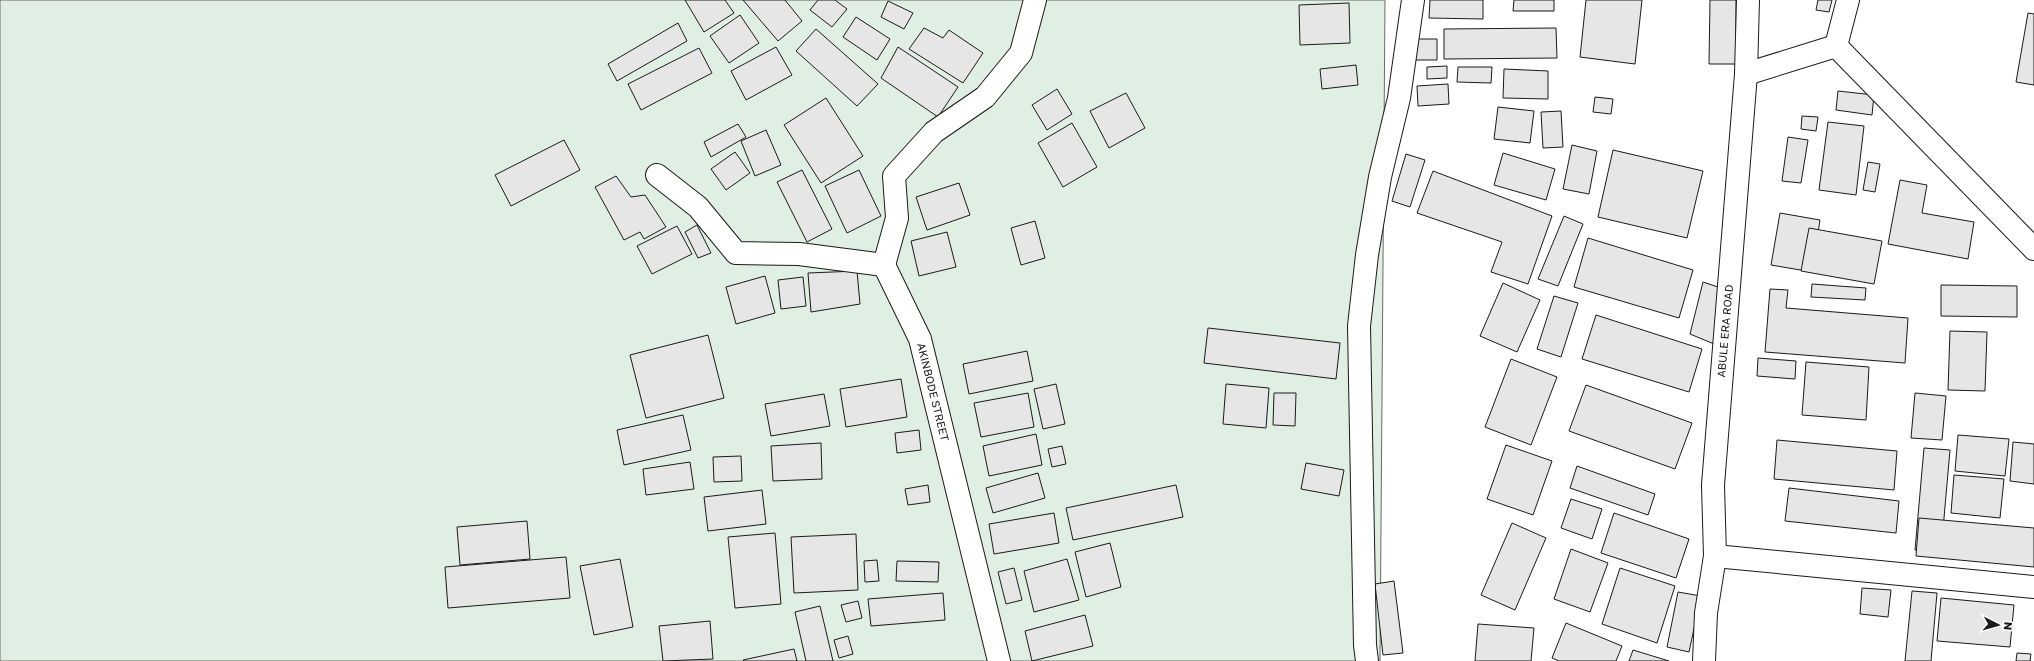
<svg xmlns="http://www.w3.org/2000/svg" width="2034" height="661" viewBox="0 0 2034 661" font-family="'Golos Text',sans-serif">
	<rect width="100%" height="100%" fill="#fff"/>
	<polygon fill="#e0efe3" stroke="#6a6a6a" points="0,0 1385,0 1380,661 0,661"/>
	<g fill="#e6e6e6" stroke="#1a1a1a">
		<polygon points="685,0 725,0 734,13 704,32"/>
		<polygon points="743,0 785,0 802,21 778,41"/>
		<polygon points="818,0 835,0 847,9 832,27 810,10"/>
		<polygon points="1430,0 1483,0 1483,19 1429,18"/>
		<polygon points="1514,0 1554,0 1554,11 1513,11"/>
		<polygon points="1586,0 1642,0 1635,64 1580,57"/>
		<polygon points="1710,0 1736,0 1736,64 1709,64"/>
		<polygon points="1818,0 1832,0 1829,12 1816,10"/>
		<polygon points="888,1 913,13 904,29 881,17"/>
		<polygon points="1349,3 1350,43 1300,45 1299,5"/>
		<polygon points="2028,13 2034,14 2034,85 2016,82"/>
		<polygon points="740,15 759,43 729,63 710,36"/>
		<polygon points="856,17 890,39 877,60 843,37"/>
		<polygon points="678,23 687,41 617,81 608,64"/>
		<polygon points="924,28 943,38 949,30 983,53 963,83 909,49"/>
		<polygon points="1556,28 1557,58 1444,59 1444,29"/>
		<polygon points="816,29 878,84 857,106 796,51"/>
		<polygon points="1416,39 1437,39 1437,60 1415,60"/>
		<polygon points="776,47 792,75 746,100 731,71"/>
		<polygon points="898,47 958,87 938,117 881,78"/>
		<polygon points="699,48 712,73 641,110 628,84"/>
		<polygon points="1356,65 1358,85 1322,89 1320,69"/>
		<polygon points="1447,66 1447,78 1427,79 1427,67"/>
		<polygon points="1458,67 1492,67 1491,83 1457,82"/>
		<polygon points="1504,69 1548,71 1548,99 1503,98"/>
		<polygon points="1448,84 1449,104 1418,106 1417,86"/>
		<polygon points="1057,89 1072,114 1047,130 1032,105"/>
		<polygon points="1838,91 1874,95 1872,115 1836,110"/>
		<polygon points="1126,93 1145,128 1109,148 1090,111"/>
		<polygon points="1595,97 1613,99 1611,114 1593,112"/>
		<polygon points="826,98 863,156 821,183 784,125"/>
		<polygon points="1498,107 1534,111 1530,143 1494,139"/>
		<polygon points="1561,111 1563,147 1543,148 1541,112"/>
		<polygon points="1802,116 1818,117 1816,131 1801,129"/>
		<polygon points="1828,122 1864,126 1856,195 1819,190"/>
		<polygon points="1072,123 1097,167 1063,187 1038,143"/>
		<polygon points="738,124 746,137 711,157 704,142"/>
		<polygon points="766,130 781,165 755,176 741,141"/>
		<polygon points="1788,137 1808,140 1801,183 1782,181"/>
		<polygon points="564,140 580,170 511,206 495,175"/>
		<polygon points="1572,145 1597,151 1589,194 1563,189"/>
		<polygon points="1613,150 1703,171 1687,238 1598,217"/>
		<polygon points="735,152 750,173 726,190 711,169"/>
		<polygon points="1503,153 1555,169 1546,200 1494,185"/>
		<polygon points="1406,154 1425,160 1410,207 1392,201"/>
		<polygon points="1868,162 1880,164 1875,192 1863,190"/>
		<polygon points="802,170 832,229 807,242 777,182"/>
		<polygon points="859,170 881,216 847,233 825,186"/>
		<polygon points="1433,171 1552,216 1528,284 1491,272 1502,242 1417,213"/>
		<polygon points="616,176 631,197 645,195 666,227 644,239 640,232 624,240 595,187"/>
		<polygon points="1900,180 1927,185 1922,213 1974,222 1968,259 1888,244"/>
		<polygon points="959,183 970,215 927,230 916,197"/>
		<polygon points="1780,213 1820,220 1812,272 1771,265"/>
		<polygon points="1564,216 1583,224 1558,286 1538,279"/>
		<polygon points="1035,221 1045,258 1021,265 1011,228"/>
		<polygon points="697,225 711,253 698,258 685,232"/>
		<polygon points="677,226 692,254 652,274 637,246"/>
		<polygon points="1809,228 1882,241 1874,284 1801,271"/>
		<polygon points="947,232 956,267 919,276 911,241"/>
		<polygon points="1588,238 1693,270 1679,318 1574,287"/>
		<polygon points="857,271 860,304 811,312 808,273"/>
		<polygon points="765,276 775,313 736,324 726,287"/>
		<polygon points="803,277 806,306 781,309 778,280"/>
		<polygon points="1703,282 1724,289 1714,344 1690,334"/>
		<polygon points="1503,283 1540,300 1517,352 1480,336"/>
		<polygon points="1812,284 1866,288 1865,300 1811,297"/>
		<polygon points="1941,285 2017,286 2017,317 1941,316"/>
		<polygon points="1770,289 1788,290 1786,308 1908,318 1905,363 1765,352"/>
		<polygon points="1554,296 1578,303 1561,357 1537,349"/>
		<polygon points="1596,315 1702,349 1689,392 1582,359"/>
		<polygon points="1208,328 1340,343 1336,379 1204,363"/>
		<polygon points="1950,331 1987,332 1985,391 1948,390"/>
		<polygon points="708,335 724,398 646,418 630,355"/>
		<polygon points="1027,351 1033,381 969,394 963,364"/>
		<polygon points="1758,358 1796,361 1795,379 1757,376"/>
		<polygon points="1511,359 1557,377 1531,445 1485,427"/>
		<polygon points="1806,362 1869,367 1866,420 1802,415"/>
		<polygon points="901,379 907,417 846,427 840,389"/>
		<polygon points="1056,384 1065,424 1043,429 1034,389"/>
		<polygon points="1226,384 1269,388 1266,428 1223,424"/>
		<polygon points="1586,385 1692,423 1675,469 1569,431"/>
		<polygon points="1028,393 1034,427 981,437 974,403"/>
		<polygon points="1274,393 1296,393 1295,426 1273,425"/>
		<polygon points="1915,393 1946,396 1942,440 1911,438"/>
		<polygon points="824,394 830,426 771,436 765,404"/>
		<polygon points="683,415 691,450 624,465 617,430"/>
		<polygon points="919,430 921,450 897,453 895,433"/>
		<polygon points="1036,434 1042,465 989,476 983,446"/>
		<polygon points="1958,435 2009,439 2005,476 1955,471"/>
		<polygon points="1777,440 1897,451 1894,490 1774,479"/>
		<polygon points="2013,442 2034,444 2034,484 2010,481"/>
		<polygon points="821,443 822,479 773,481 771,446"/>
		<polygon points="1506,445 1552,461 1533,515 1487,499"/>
		<polygon points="1062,446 1066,464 1052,467 1048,449"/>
		<polygon points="1924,448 1950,450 1941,552 1915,550"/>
		<polygon points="741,456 742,481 714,482 713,457"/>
		<polygon points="690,462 694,489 646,495 643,469"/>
		<polygon points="1306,463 1344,470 1339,496 1301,489"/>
		<polygon points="1577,466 1655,494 1648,515 1570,488"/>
		<polygon points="1038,473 1045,498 993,513 986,488"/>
		<polygon points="1954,475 2004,479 2000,518 1951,513"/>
		<polygon points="928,485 930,502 908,505 905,489"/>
		<polygon points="1176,485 1183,517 1073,540 1066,508"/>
		<polygon points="1789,488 1899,501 1896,533 1785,521"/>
		<polygon points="762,490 766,524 708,531 704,497"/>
		<polygon points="1571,499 1602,509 1592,539 1561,528"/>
		<polygon points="1054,513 1059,543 994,554 989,524"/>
		<polygon points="1614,513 1689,539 1676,578 1601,553"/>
		<polygon points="1919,518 2034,528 2034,567 1916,556"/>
		<polygon points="527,521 530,559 460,565 457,527"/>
		<polygon points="1512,523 1546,538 1515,610 1481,595"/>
		<polygon points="775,533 781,604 735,608 728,537"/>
		<polygon points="856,534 858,590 794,593 791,537"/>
		<polygon points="1110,543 1121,587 1086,597 1075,552"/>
		<polygon points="1571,549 1608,563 1590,612 1554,599"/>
		<polygon points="566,557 570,598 448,608 445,567"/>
		<polygon points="620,559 633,627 594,635 580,566"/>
		<polygon points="1067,559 1079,600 1034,612 1024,571"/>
		<polygon points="877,560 879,581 865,582 864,561"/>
		<polygon points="897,561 939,562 938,582 896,581"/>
		<polygon points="1014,568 1022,600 1006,604 998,572"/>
		<polygon points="1620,568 1675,586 1657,643 1602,624"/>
		<polygon points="1394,581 1403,653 1383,655 1375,584"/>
		<polygon points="1862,588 1891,590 1888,617 1860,614"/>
		<polygon points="1912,591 1937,593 1931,661 1905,661"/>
		<polygon points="1678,592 1701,596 1689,652 1667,647"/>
		<polygon points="943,593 945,620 871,626 868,599"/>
		<polygon points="1941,598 2014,605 2010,647 1937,641"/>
		<polygon points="858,601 862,618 846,622 841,605"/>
		<polygon points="820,606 833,661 806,661 795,612"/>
		<polygon points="1085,615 1093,646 1032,661 1025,631"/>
		<polygon points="710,621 713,659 663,661 659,626"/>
		<polygon points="1566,623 1622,646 1616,661 1559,661 1552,658"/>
		<polygon points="1478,624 1534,628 1531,661 1475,661"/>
		<polygon points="848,636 853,654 839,658 834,640"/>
		<polygon points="794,649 797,661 744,661 743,660"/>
		<polygon points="1633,650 1669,661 1629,661"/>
		<polygon points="2017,653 2031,654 2030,661 2016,661"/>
	</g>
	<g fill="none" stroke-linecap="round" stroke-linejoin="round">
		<defs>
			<g id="minor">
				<polyline points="1836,46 1848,0"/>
				<polyline points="1746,74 1836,46 2034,249"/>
				<polyline points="657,175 698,207 736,253 799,254 884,265 920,339 999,661"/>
				<polyline points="884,265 897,218 894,176 934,132 985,97 1021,53 1035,0"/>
				<polyline points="1715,556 2034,587"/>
				<polyline points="1367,661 1365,645 1359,326 1367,255 1380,177 1399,98 1413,0"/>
				<polyline points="1704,661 1706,613 1715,556 1713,485 1746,74 1748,0"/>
			</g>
		</defs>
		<use href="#minor" stroke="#1a1a1a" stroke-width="24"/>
		<use href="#minor" stroke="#fff" stroke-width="22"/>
	</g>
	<g text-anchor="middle" stroke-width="3" stroke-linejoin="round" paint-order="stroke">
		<g font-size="11" fill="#1a1a1a" stroke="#fff">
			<text transform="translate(1725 331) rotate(-85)" y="4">ABULE ERA ROAD</text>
			<text transform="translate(933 392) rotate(76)" y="4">AKINBODE STREET</text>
		</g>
	</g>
	<g transform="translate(1998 625) rotate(96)" stroke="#ffffff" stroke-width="3" paint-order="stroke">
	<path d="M0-3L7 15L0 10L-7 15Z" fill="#1a1a1a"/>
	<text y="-6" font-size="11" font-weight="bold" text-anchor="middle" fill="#1a1a1a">N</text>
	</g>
</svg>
